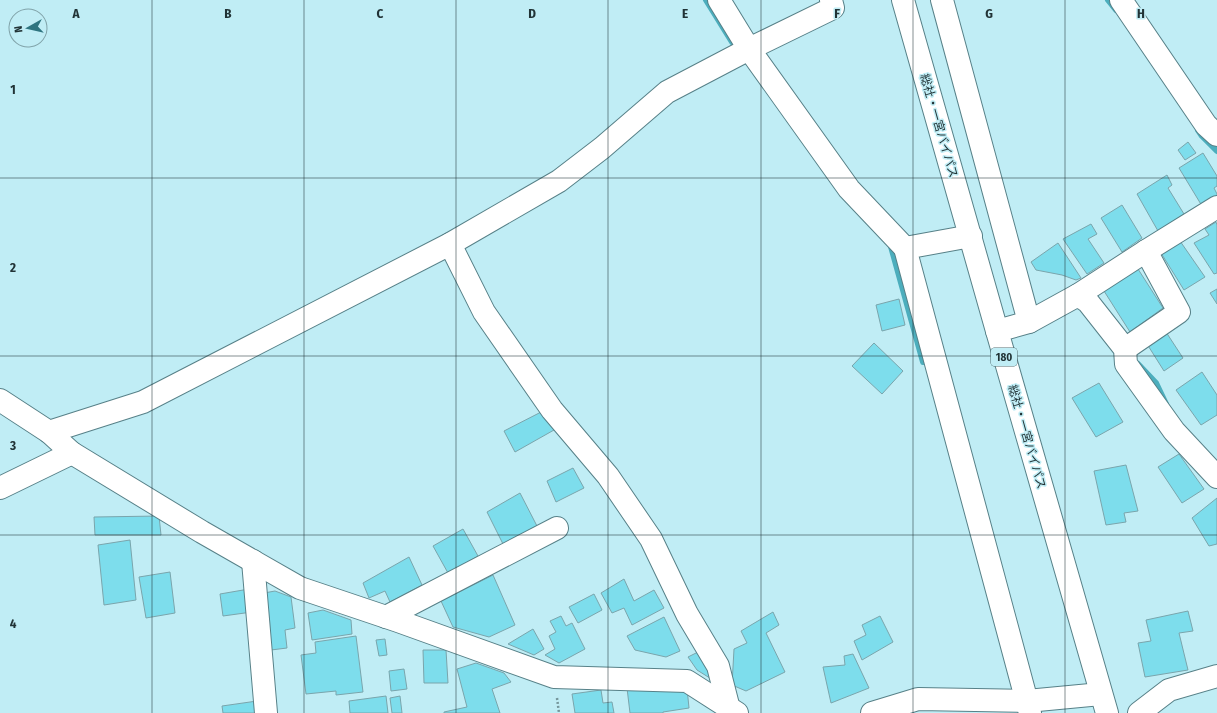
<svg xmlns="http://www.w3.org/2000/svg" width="1217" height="713" viewBox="0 0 1217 713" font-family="'Fira Sans Condensed','Noto Sans JP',sans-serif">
	<rect width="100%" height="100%" fill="#c0edf5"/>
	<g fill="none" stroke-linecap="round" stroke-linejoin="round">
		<g stroke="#4caebd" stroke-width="6">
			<polyline points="706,0 732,42"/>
			<polyline points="1108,0 1116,10"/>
			<polyline points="1198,130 1202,136 1217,151"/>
			<polyline points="890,243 923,362 926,361"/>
			<polyline points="1138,364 1156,383 1166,404"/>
		</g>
	</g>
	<g fill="#7dddec" stroke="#7aa5ac">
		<polygon points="1188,142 1196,153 1185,160 1178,150"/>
		<polygon points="1203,153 1217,176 1217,186 1214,188 1217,194 1217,197 1202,206 1179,168"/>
		<polygon points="1167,175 1172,185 1168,188 1184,214 1158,231 1137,194"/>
		<polygon points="1122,205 1142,238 1122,252 1101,218"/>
		<polygon points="1216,222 1217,225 1217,273 1214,274 1194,243 1209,235 1205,229"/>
		<polygon points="1091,224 1097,234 1088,239 1104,263 1087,274 1063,239"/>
		<polygon points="1180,241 1205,277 1184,290 1161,253"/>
		<polygon points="1058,243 1081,278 1076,280 1062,275 1036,270 1031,262"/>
		<polygon points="1138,269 1163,308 1130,332 1104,291"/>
		<polygon points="1217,289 1217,304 1210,293"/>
		<polygon points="899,299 905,325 882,331 876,305"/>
		<polygon points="1166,332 1183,358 1164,371 1147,344"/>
		<polygon points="874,343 903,371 882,394 852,366"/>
		<polygon points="1202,372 1217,395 1217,415 1201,425 1176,390"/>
		<polygon points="1099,383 1123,422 1096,437 1072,398"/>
		<polygon points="545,410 554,430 515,452 504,431"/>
		<polygon points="1179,454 1204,489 1182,503 1158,467"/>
		<polygon points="1126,465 1138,511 1124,513 1126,522 1106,525 1094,471"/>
		<polygon points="573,468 584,488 556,502 547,481"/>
		<polygon points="520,493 537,526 503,544 487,512"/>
		<polygon points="1217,498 1217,544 1209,546 1192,518"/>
		<polygon points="159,516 161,535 95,535 94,517"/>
		<polygon points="463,529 478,556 448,573 433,546"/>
		<polygon points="130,540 136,600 104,605 98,545"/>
		<polygon points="409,557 422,585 390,602 385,591 369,598 363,583"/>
		<polygon points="170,572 175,613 146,618 139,577"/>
		<polygon points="493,575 515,625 489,637 453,627 441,601"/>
		<polygon points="624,579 634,601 654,590 664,608 632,625 624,608 612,613 601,593"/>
		<polygon points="249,589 252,612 223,616 220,594"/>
		<polygon points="275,591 291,597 295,628 285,630 287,648 271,650 264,593"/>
		<polygon points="594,594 602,610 578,623 569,607"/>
		<polygon points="323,610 351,620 352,634 312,640 308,613"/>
		<polygon points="1188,611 1193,631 1179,633 1188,670 1145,677 1138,643 1151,641 1146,620"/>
		<polygon points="773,612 779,625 766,633 785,672 746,691 732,685 734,649 747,643 741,631"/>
		<polygon points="561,616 566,626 572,623 585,649 559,663 545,655 555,649 549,636 556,632 550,621"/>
		<polygon points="880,616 893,642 862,660 854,641 866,635 862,625"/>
		<polygon points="664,617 680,651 666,657 635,650 627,636"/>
		<polygon points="533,629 544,649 534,655 508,644"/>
		<polygon points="356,636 363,692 336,695 336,691 306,694 301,655 316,653 315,642"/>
		<polygon points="385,639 387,655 379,656 376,640"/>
		<polygon points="423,650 446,650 448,683 424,683"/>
		<polygon points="702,650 713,680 697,670 688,657"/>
		<polygon points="853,654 869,688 831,703 823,667 845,665 844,656"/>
		<polygon points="476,663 504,673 511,682 492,689 500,713 444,713 444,712 467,707 457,669"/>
		<polygon points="404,669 407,689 391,691 389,671"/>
		<polygon points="627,688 687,688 689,708 663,712 663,713 630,713"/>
		<polygon points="601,690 603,703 612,702 614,713 575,713 572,694"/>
		<polygon points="386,696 388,713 350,713 349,701"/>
		<polygon points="400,696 402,713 392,713 390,698"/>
		<polygon points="257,701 259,713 223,713 222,706"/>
	</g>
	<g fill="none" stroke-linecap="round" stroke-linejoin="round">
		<defs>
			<g id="minor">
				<polyline points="719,0 749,49 849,189 905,248 971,236"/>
				<polyline points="942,0 1029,322"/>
				<polyline points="1121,0 1206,125 1217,135"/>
				<polyline points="450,244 484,312 552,410 608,476 651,539 687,614 718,666 730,713"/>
				<polyline points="905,248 1030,713"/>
				<polyline points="1078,295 1146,251 1217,207"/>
				<polyline points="997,331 1029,322 1078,295 1088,302 1125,349 1126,364 1174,431 1217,477"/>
				<polyline points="1125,349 1179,312 1146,251"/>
				<polyline points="0,400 49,432 72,453 202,532 300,588 398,621 554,677 687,681 737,713"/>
				<polyline points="49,432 143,402 450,244 559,181 602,148 667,92 749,49 833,8 831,0"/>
				<polyline points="0,488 72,453"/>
				<polyline points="253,561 266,713"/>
				<polyline points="386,617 557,528"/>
				<polyline points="872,713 918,699 1027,701 1101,694"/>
				<polyline points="1139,713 1169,690 1217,676"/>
			</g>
			<polyline id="highway" points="903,0 997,331 1107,713"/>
		</defs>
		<use href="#minor" stroke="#578188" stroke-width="24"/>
		<use href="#highway" stroke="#578188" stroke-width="24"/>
		<polyline stroke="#75969b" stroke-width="2.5" stroke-dasharray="2 2" stroke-linecap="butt" points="557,698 559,713"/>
		<use href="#minor" stroke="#fff" stroke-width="22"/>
		<use href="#highway" stroke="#fff" stroke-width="22"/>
	</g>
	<path fill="none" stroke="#213336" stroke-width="1" stroke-opacity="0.55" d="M152 0V713M304 0V713M456 0V713M608 0V713M761 0V713M913 0V713M1065 0V713M0 178H1217M0 356H1217M0 535H1217"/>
	<g text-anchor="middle" stroke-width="3" stroke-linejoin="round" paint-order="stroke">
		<rect fill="#c0edf5" stroke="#516b6f" stroke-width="1" x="991" y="348" width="26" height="18" rx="3"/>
		<g font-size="11" font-weight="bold" fill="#213336">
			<text x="1004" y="361">180</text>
		</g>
		<g font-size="12" fill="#213336" stroke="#c0edf5">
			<text transform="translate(939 126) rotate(74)" y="4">総社・一宮バイパス</text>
			<text transform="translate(1027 437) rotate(74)" y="4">総社・一宮バイパス</text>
		</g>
	</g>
	<g font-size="13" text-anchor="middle" font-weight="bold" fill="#213336" stroke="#c0edf5" stroke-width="3" stroke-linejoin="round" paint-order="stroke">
		<text x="76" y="18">A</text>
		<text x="228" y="18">B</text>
		<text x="380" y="18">C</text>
		<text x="532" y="18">D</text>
		<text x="685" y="18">E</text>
		<text x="837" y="18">F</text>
		<text x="989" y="18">G</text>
		<text x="1141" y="18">H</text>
		<text x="13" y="94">1</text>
		<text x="13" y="272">2</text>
		<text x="13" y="450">3</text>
		<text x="13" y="628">4</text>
	</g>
	<g transform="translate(28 28) rotate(262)"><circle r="19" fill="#c0edf5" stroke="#80a3a9"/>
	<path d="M0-3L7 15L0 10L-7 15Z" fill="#2e7580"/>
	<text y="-6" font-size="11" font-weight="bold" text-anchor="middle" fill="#213336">N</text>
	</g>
</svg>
